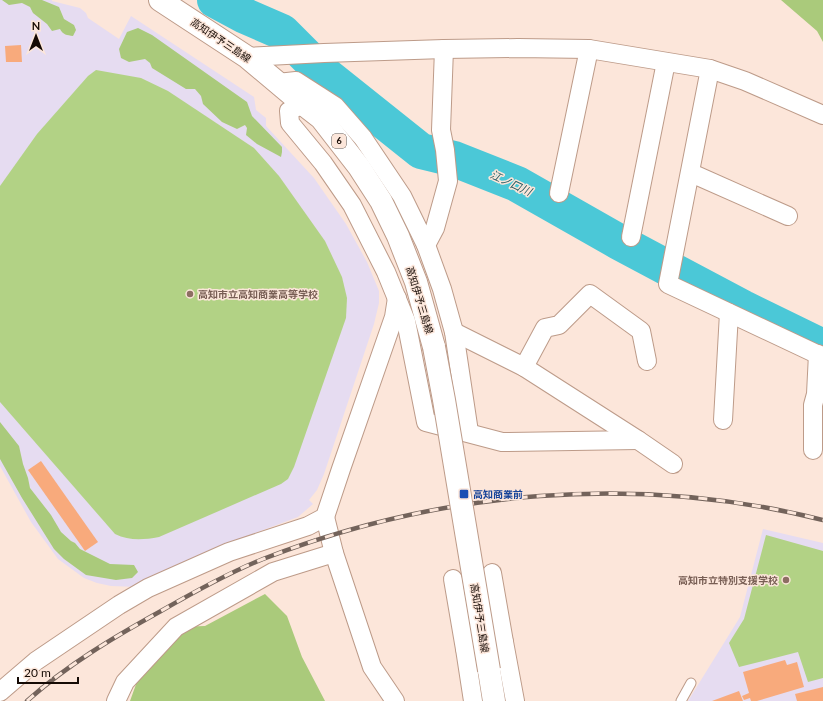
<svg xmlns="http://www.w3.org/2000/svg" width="823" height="701" viewBox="0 0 823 701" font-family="Lato,'Noto Sans JP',sans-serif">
	<rect width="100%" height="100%" fill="#fce6da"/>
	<g fill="#e6dcf1">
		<polygon points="0,0 52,0 52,1 80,8 86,13 88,18 119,39 131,16 254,97 256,110 266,118 266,126 314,178 346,224 367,262 379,291 379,303 374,324 324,474 317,490 309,500 313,504 298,517 231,542 138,587 111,586 97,583 84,578 58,559 31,522 0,466"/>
		<polygon points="763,529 823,543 823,701 688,701 740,617"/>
	</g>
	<g fill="#b2d285">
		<path d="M96 70 141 78 168 91 254 148 279 176 325 241 342 277 347 298 346 318 294 467 288 479 281 484 159 537C143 540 129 541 115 534L0 402V186L37 134 88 76Z"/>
		<polygon points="766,535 823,551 823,678 808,682 798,652 739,667 729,643 744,619"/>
	</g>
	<g fill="#aaca7b">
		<path d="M2 0H42L59 7 64 19 74 25 76 30 73 36C67 35 63 35 60 29L52 31 47 24 33 13 30 7 22 3 9 5Z"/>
		<polygon points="781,0 823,0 823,42 817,31"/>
		<polygon points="138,28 152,35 247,102 252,116 282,147 282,152 281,157 257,144 246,135 247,128 245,125 237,129 222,122 203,104 201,96 195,89 186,89 152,68 150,63 145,59 129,62 121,58 119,49 127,32"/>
		<polygon points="0,422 19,446 23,464 28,478 30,488 51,515 61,532 71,541 75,543 80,549 110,564 134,565 138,572 132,578 116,580 86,575 64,559 54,549 22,498 0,459"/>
		<polygon points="265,594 287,616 302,657 325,701 130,701 148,651 176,627 205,626"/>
	</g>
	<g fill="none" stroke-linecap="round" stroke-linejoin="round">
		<polyline stroke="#4bc8d7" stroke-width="36" points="215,0 243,15 282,32 322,72 421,151 454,159 517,184 619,242 743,308 823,347"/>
	</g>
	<g fill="#f8aa7c">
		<polygon points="21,45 22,62 6,62 5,46"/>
		<polygon points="41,461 98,542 85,551 28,470"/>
		<polygon points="785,660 787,665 797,662 804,687 757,701 751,701 750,698 744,700 742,696 749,693 743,672"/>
		<polygon points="823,687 823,701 797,701 795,694"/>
		<polygon points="739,691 743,701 712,701"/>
	</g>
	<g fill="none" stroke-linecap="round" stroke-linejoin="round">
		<defs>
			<polyline id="lane" points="681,701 691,683"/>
			<g id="street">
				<polyline points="247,57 324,53 444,49 518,48 589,49 710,69 745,81 823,115"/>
				<polyline points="710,69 668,284 823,357"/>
				<polyline points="278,83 296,81 335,106 363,138 402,196 426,245 442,289 454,332 469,432"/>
				<polyline points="303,104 289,111 290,123 323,163 352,205 386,272 406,321 426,422 502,442 638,440"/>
				<polyline points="691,173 788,216"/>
				<polyline points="559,193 589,49"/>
				<polyline points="631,237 666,62"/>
				<polyline points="426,245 435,228 448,181 445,150 441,130 444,49"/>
				<polyline points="454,332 524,367 638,440 673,464"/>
				<polyline points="524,367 545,328 559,325 590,294 641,331 647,361"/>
				<polyline points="723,420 729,313"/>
				<polyline points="813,450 813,405 816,394 818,354"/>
				<polyline points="325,517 334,553 372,667 395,701"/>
				<polyline points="492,573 504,642"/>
				<polyline points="453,579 465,649"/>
				<polyline points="0,692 36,661 119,605 148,588 229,552 308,526 325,517 341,469 394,317 397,298"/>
				<polyline points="116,701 125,682 176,627 273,572 334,553"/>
				<polyline points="473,701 465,649 504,642 515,701"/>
			</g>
			<g id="primary">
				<polyline points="160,0 247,57 303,104 321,118 359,167 381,201 398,236 416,282 434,347"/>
				<polyline points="489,670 494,701"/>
			</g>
		</defs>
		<use href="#lane" stroke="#bd9b89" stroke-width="11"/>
		<use href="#street" stroke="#bd9b89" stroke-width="20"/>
		<use href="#primary" stroke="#bd9b89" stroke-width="24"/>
		<use href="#lane" stroke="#fff" stroke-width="9"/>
		<use href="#street" stroke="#fff" stroke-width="18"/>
		<use href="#primary" stroke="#fff" stroke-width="22"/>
		<defs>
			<path id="rail" d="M27 701C67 665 114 637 161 611 194 592 228 573 263 559 441 490 637 473 823 520"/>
		</defs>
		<use href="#rail" stroke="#73635b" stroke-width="4.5"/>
		<use href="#rail" stroke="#fce6da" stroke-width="3" stroke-dasharray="9" stroke-linecap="butt"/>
		<defs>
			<polyline id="primary-bridge" points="434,347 444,400 489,670"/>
		</defs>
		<use href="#primary-bridge" stroke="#bd9b89" stroke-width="24" stroke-linecap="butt"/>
		<use href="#primary-bridge" stroke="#fff" stroke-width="22"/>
	</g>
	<g fill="#8d6e63" stroke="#fce6da" stroke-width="1.5">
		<circle cx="190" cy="294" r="4"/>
		<circle cx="786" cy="580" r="4"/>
	</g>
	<rect fill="#1a4fb4" stroke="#fce6da" stroke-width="1.5" x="459" y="489" width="10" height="10" rx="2"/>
	<g text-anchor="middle" stroke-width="3" stroke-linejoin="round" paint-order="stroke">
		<rect fill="#fce6da" stroke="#5a4c44" stroke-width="1" x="332" y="134" width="14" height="14" rx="3"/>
		<g font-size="9" font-weight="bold" fill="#150a04">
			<text x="339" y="144">6</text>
		</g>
		<g font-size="10" fill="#150a04" stroke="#fce6da">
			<text transform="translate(221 40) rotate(34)" y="4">高知伊予三島線</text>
			<text transform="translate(420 300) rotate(73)" y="4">高知伊予三島線</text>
			<text transform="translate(480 618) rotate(81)" y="4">高知伊予三島線</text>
		</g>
		<g font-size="10" font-weight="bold" fill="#785e54" stroke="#fce6da" text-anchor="start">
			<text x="198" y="298">高知市立高知商業高等学校</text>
			<text x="778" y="584" text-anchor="end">高知市立特別支援学校</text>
		</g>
		<g font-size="10" font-weight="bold" fill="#164399" stroke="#fce6da" text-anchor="start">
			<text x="473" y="498">高知商業前</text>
		</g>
		<g font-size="11" font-style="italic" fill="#285c63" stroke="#fce6da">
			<text transform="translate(511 183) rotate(25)" y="4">江ノ口川</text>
		</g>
	</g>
	<g transform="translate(36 36)" stroke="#fce6da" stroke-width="3" paint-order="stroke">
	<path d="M0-3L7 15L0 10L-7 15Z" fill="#150a04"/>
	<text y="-6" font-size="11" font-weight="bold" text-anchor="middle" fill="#150a04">N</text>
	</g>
	<path d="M18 677v6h60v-6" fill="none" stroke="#150a04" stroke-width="2"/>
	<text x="24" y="677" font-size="12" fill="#150a04" stroke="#fce6da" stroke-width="3" paint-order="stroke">20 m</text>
</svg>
